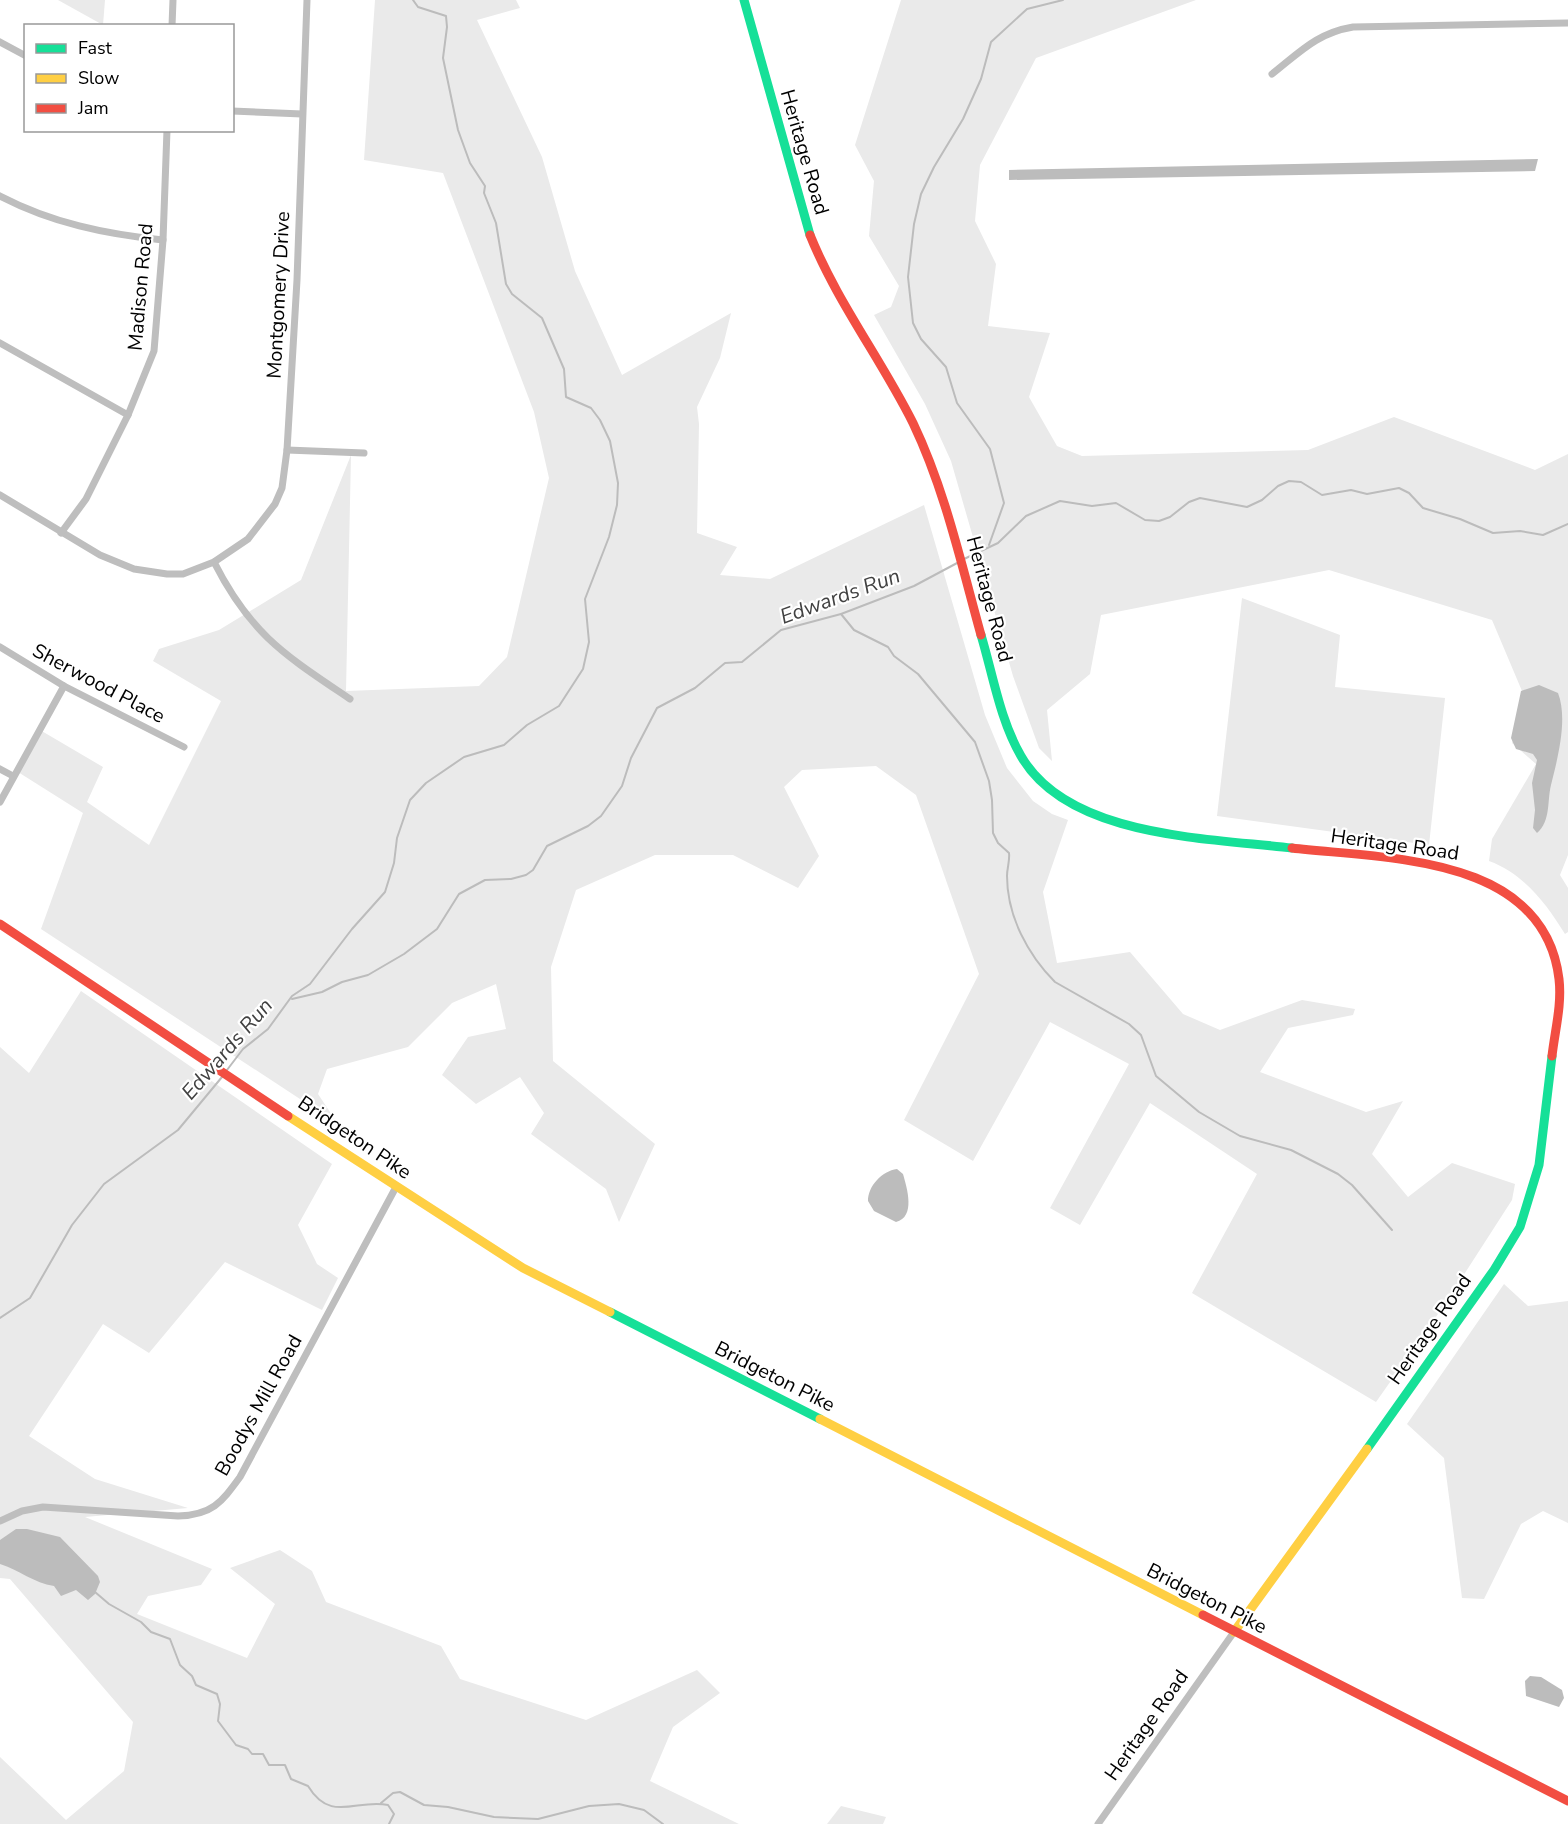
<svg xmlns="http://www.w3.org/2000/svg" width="1568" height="1824" viewBox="0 0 1568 1824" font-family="'Nunito Sans',sans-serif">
	<rect width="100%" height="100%" fill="#fff"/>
	<g fill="#eaeaea">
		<polygon points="58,0 105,0 103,25"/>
		<polygon points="375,0 516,0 520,8 477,20 542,157 575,271 622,375 731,313 720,358 697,407 699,424 697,533 737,547 720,575 770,579 924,505 985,715 1007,768 1033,801 1052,814 1068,820 1043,892 1057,963 1130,952 1183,1014 1220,1030 1302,1000 1355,1009 1353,1015 1288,1028 1260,1072 1366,1112 1403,1101 1372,1154 1408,1197 1452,1163 1515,1184 1512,1200 1445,1304 1376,1402 1192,1293 1257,1174 1150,1103 1080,1225 1050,1208 1129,1064 1050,1022 973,1161 904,1120 979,974 916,795 876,766 802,770 784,787 819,856 798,888 733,855 655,855 576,890 551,967 553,1061 655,1144 619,1222 606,1189 531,1134 544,1113 520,1077 476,1104 442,1075 468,1037 506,1029 496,984 452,1003 408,1047 327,1069 318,1094 338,1124 41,929 83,813 18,772 40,730 103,767 87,802 149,845 221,701 153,661 159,649 219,630 301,580 351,455 346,691 479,686 507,657 549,478 534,412 443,173 364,160"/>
		<path d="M901 0H1196L1036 58 980 165 975 221 996 264 988 326 1050 333 1029 397 1057 446 1082 456 1308 450 1394 417 1535 470 1568 454V855L1560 875 1568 888V932L1565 934C1546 903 1524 874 1489 861L1492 839 1536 764 1512 743 1522 691 1492 620 1329 570 1101 615 1090 674 1047 710 1052 761 1039 748 1013 676 951 461 925 404 874 315 891 307 899 286 869 236 874 181 855 145Z"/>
		<polygon points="1242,598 1340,635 1335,687 1445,698 1429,845 1217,816"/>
		<polygon points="81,991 332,1164 298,1225 317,1264 338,1278 322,1310 225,1262 149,1353 103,1324 29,1436 95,1479 188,1508 85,1517 212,1569 201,1585 148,1596 137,1614 247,1658 275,1604 230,1568 280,1550 312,1571 326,1602 441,1646 460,1679 586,1720 697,1670 720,1693 673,1727 650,1781 739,1824 0,1824 0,1757 66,1820 124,1771 133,1722 10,1579 0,1578 0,1047 29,1073"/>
		<polygon points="1504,1284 1528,1306 1568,1301 1568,1523 1543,1511 1521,1524 1484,1599 1462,1598 1444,1458 1407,1424"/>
		<polygon points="841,1806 886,1817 883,1824 827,1824"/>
	</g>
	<g fill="#bcbcbc">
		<polygon points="1538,159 1535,171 1009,180 1009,170"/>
		<path d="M1539 685 1558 693C1568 719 1558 757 1551 785 1547 801 1551 821 1537 833L1533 828 1535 810 1532 783 1537 760 1533 754 1516 749 1511 738 1521 691Z"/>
		<path d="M897 1169 903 1174C907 1188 916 1217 896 1222L874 1211 868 1201C868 1186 882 1171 897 1169Z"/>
		<path d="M16 1529H27L60 1537 98 1576 100 1582 95 1594 88 1600 76 1590 61 1596 54 1586C34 1583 19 1570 0 1564V1540Z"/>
		<polygon points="1530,1676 1541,1677 1562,1690 1564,1698 1559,1707 1526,1696 1525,1681"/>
	</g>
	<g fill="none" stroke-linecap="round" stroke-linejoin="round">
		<g stroke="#bcbcbc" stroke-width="2">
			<polyline points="989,545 1004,503 990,449 957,403 946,367 921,339 913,323 908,277 914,224 921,194 934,167 963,119 981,79 991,42 1027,9 1063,0"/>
			<polyline points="964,559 998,543 1026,516 1060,501 1092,506 1116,503 1145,520 1159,521 1170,517 1189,502 1200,498 1247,507 1262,500 1278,486 1289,481 1301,482 1322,495 1351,490 1367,494 1399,488 1409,493 1423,508 1460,519 1493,533 1520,531 1543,535 1568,524"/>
			<path d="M841 614 854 630 888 647 894 656 918 674 975 742 989 781 992 800 993 833 998 843 1009 853C1010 861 1007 868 1007 876 1007 916 1028 955 1055 982L1129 1024 1141 1035 1156 1076 1199 1112 1240 1136 1291 1150 1338 1174 1352 1185 1392 1230"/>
			<polyline points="292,999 322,992 342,982 368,975 404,954 437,929 459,894 485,880 511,879 526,875 533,870 547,846 588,826 601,816 622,786 631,758 657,708 695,688 725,663 742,662 781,630 841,614 914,586 959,562"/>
			<polyline points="227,1070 243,1049 268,1029 292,996 310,984 352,929 385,892 394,863 397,838 410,800 426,783 464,757 504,745 527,725 559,706 583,669 589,642 585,599 609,537 617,505 618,483 610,441 600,420 591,408 566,397 564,369 542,318 512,294 506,284 496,223 484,193 485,186 470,163 458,130 443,58 447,27 446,16 418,7 413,0"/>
			<polyline points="0,1318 30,1298 72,1225 104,1184 178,1130 222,1077"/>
			<path d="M95 1592 109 1604 141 1622 151 1632 170 1639 180 1665 192 1676 196 1685 217 1694 220 1704 218 1721 236 1745 248 1749 252 1754H263L269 1765H285L291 1779 308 1786C331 1824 357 1798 388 1805L394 1814 389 1824"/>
			<polyline points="381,1803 393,1793 400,1792 424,1805 448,1807 494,1817 538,1819 589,1806 619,1804 644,1810 663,1824"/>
		</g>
		<g stroke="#bebebe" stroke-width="7">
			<polyline points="172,26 173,0"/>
			<polyline points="0,42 26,56"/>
			<path d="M1272 74C1300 52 1317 33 1353 27L1568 23"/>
			<polyline points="232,111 302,114"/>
			<path d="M0 196C52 223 105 234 163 240"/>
			<polyline points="0,343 128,415"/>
			<polyline points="287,450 364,453"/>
			<polyline points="0,495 100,555 134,569 167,574 183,574 214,562 248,539 275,504 282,488 287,450 297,280 307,0"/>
			<polyline points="61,533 86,499 128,415 154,351 163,240 167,130"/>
			<path d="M214 562C251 635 285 655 350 699"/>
			<polyline points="0,647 64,686 184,747"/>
			<polyline points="0,769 13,776"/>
			<polyline points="0,802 64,686"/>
			<path d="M0 1521 22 1511 43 1507 178 1516C212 1515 221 1503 240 1477L396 1187"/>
			<polyline points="1098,1824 1234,1632"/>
		</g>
		<g stroke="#16e098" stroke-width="9">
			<polyline points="744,0 810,235"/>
			<path d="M981 635C993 675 1000 720 1021 756 1068 838 1209 838 1292 848"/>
			<polyline points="610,1312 820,1419"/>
			<polyline points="1367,1449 1494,1270 1520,1227 1539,1165 1552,1056"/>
		</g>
		<g stroke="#ffcf43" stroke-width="9">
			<polyline points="288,1116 523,1268 610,1312"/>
			<polyline points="820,1419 1203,1615"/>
			<polyline points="1234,1632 1367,1449"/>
		</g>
		<g stroke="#f24e42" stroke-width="9">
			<path d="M810 235C837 302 881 359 913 423 945 490 961 563 981 635"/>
			<path d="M1292 848C1385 859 1544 854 1559 979 1562 1005 1555 1030 1552 1056"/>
			<polyline points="0,924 288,1116"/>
			<polyline points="1203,1615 1568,1801"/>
		</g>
	</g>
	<g text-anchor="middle" stroke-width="4.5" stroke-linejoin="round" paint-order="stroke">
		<g font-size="20" fill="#000" stroke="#fff">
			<text transform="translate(805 152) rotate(74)" y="7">Heritage Road</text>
			<text transform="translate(140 287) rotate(-85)" y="7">Madison Road</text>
			<text transform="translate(278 295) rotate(-87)" y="7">Montgomery Drive</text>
			<text transform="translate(990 599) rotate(75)" y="7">Heritage Road</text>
			<text transform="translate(99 683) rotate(28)" y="7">Sherwood Place</text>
			<text transform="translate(1395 844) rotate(8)" y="7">Heritage Road</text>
			<text transform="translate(355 1137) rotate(34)" y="7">Bridgeton Pike</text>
			<text transform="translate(1429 1329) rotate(-55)" y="7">Heritage Road</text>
			<text transform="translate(775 1376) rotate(27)" y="7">Bridgeton Pike</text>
			<text transform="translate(258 1405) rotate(-61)" y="7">Boodys Mill Road</text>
			<text transform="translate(1207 1598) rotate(27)" y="7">Bridgeton Pike</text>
			<text transform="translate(1146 1725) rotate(-55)" y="7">Heritage Road</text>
		</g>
		<g font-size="21" font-style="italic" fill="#414141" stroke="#fff">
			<text transform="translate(840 596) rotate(-20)" y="7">Edwards Run</text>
			<text transform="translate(227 1049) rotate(-49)" y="7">Edwards Run</text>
		</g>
	</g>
	<rect x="24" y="24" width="210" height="108" fill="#ffffff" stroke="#999999" stroke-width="1.5"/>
	<rect x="36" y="44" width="30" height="9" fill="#16e098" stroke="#999999" stroke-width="1.5"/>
	<text x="78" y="54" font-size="18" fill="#000000">Fast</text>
	<rect x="36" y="74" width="30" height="9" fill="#ffcf43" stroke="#999999" stroke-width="1.5"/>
	<text x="78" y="84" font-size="18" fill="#000000">Slow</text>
	<rect x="36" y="104" width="30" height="9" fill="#f24e42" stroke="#999999" stroke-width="1.5"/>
	<text x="78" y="114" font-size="18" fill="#000000">Jam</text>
</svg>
